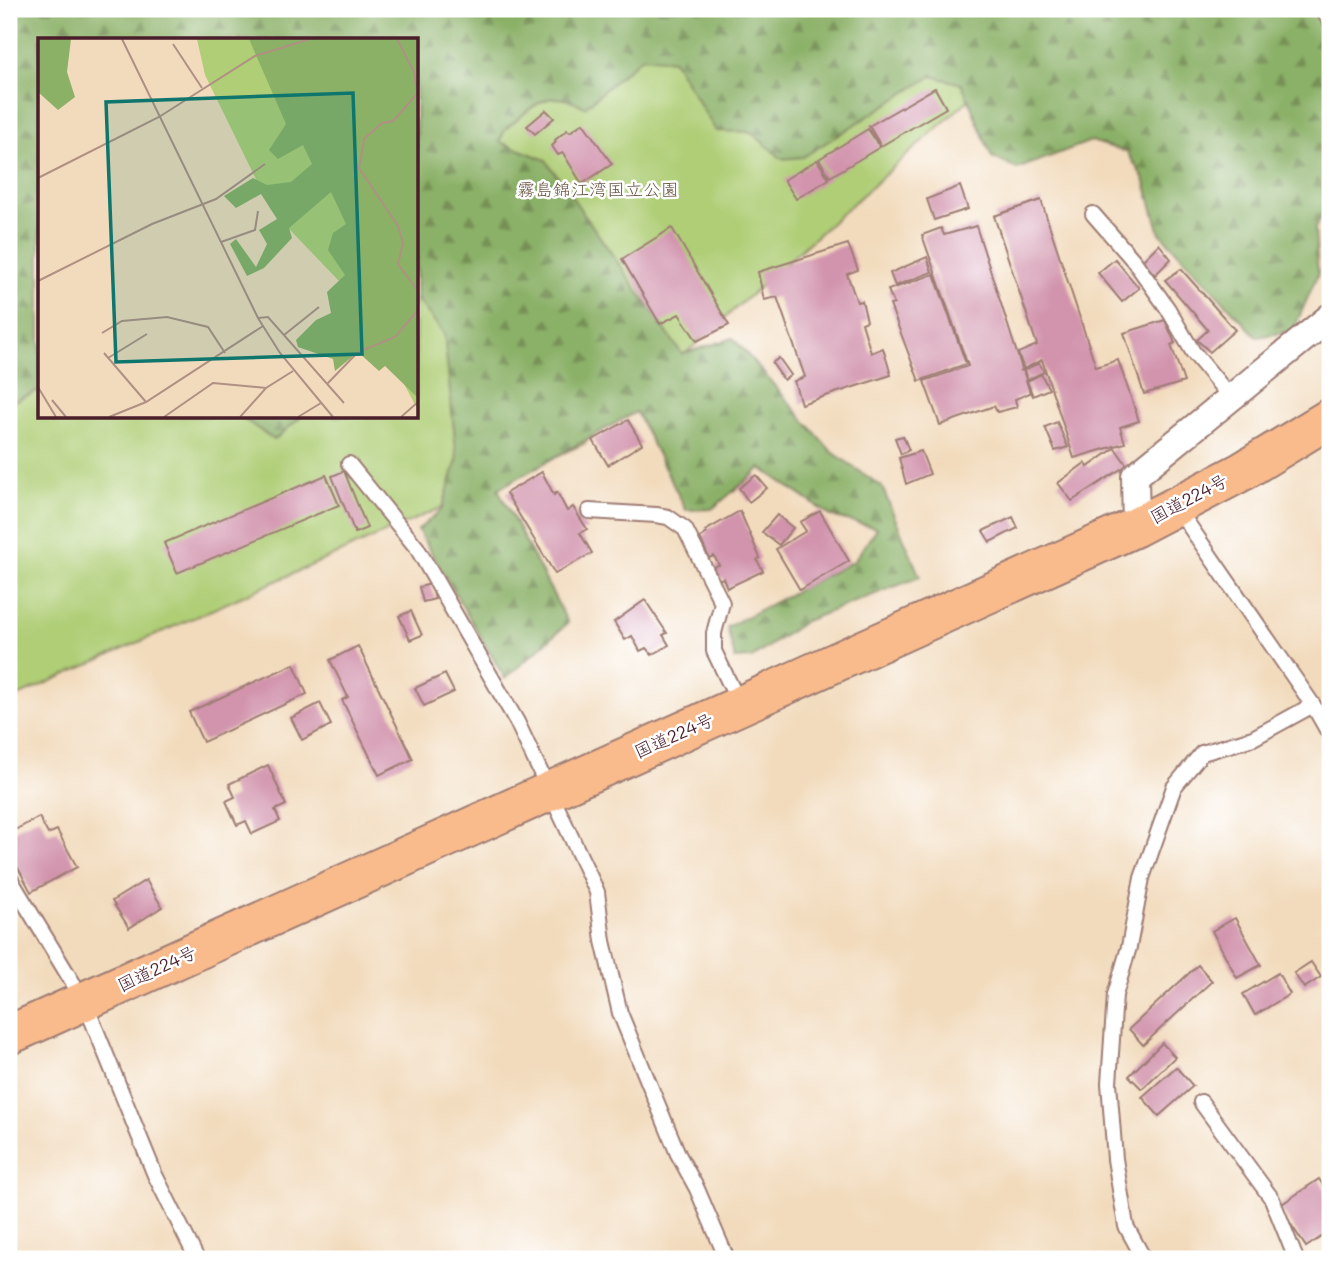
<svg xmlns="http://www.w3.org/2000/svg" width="1339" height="1268" viewBox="0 0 1339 1268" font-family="Mali,'Klee One',sans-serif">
	<defs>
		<pattern id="forest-firs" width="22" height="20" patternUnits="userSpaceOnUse" patternTransform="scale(1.75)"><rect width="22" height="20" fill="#8bb167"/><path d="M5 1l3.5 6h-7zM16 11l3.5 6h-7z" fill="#748f55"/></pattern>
	</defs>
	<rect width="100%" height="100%" fill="#fff"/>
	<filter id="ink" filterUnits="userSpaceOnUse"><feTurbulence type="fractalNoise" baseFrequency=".0143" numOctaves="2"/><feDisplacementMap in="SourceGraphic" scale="14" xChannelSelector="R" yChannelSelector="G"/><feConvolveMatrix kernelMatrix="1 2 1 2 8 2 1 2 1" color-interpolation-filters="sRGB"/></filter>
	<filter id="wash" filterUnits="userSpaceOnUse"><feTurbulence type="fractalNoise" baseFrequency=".00686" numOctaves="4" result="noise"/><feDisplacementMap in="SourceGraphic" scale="28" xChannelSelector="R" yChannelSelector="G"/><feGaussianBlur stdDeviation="1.57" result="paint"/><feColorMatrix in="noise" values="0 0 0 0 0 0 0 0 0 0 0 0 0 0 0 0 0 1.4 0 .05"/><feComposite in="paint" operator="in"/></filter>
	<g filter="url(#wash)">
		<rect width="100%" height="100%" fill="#f2dbbd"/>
		<path fill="#afce76" stroke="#7c7650" stroke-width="2" fill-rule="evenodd" d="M9 9H1070L584 444 9 700ZM40 40H416V416H40Z"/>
		<g fill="url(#forest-firs)" stroke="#6a6849" stroke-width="2">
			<path d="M9 9H1330V202L1315 228 1318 274 1293 331 1257 337 1160 233 1144 179 1127 152 1091 141 1017 169 992 157 962 84 932 76 803 157 782 159 751 132 716 131 673 60 642 57 585 107C555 92 545 96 520 117 510 125 503 129 500 142L546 160 682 354 733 338 831 451 882 487 920 577 805 621 752 658 735 659 727 627 854 561 877 528 831 516 761 468 712 509 686 510 636 412 498 489 568 623 505 679 418 530 442 509 457 460 444 334 417 299 416 40H40V390L9 403Z"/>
			<polygon points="241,417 301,417 274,440"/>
		</g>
		<g id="blocks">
			<g fill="#d294ad">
				<polygon points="935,88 946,108 881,146 869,126"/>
				<polygon points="546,110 554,118 535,134 527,126"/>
				<polygon points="583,123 612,164 582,184 563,153 558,155 552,146 556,142 555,140 567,130 570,132"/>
				<polygon points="868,129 880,147 830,177 819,159"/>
				<polygon points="817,160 829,179 796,199 784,180"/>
				<polygon points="960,186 968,209 934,220 927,199"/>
				<polygon points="1041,200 1096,367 1118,360 1139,421 1120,427 1125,443 1074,458 1042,360 1024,369 1018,353 1037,345 994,216"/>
				<polygon points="976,226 1022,369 1019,371 1023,370 1030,393 1015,399 1017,407 997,412 994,406 940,425 924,381 968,366 922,235 941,228 944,235"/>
				<polygon points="672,228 729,325 697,341 679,314 660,324 622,259"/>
				<polygon points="848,244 858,270 847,274 857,302 862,301 867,321 862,323 871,353 883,348 891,375 801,404 794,381 805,377 777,297 764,300 758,272"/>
				<polygon points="1159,244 1171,259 1155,275 1142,261"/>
				<polygon points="927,257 932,272 895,286 890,273"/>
				<polygon points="1115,259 1139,288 1122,302 1098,273"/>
				<polygon points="1181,269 1235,330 1210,352 1197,340 1208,330 1165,280"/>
				<polygon points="934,274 966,364 919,381 890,305 894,304 888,290"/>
				<polygon points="1165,320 1175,343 1171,345 1184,382 1144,394 1124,333"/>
				<polygon points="779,358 791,375 784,380 772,363"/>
				<polygon points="1039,363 1044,372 1027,380 1024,370"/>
				<polygon points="1041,374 1049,389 1033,396 1027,381"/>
				<polygon points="628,420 642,444 608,465 593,440"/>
				<polygon points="1057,422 1068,447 1055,451 1045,427"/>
				<polygon points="903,436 909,450 901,454 895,438"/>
				<polygon points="1115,448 1127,465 1072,501 1058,483 1085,463 1088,467"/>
				<polygon points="921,451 930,474 906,484 899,458"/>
				<polygon points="344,471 367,528 355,533 332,476"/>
				<polygon points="542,472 554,495 557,492 567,511 573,507 587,529 580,533 592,553 555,574 506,493"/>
				<polygon points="326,475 339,505 177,573 164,543"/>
				<polygon points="756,475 767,488 749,502 739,488"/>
				<polygon points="740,511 760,558 757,560 763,571 727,588 723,578 718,580 713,567 719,565 714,556 709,558 700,538 707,533 705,531"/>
				<polygon points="820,511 849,561 800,590 776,549 806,531 800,522"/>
				<polygon points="777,515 793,528 779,545 762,532"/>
				<polygon points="1013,517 1018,528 990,542 983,531"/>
				<polygon points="431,584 435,599 423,602 419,587"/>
				<polygon points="645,600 667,633 663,635 669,645 652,655 646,648 640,651 632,636 625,640 614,622"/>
				<polygon points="411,611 422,635 410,640 399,616"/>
				<polygon points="358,646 413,759 379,775 342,700 348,697 330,660"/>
				<polygon points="294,664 307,694 203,742 189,712"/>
				<polygon points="445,674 454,692 424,706 415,688"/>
				<polygon points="320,703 331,725 302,740 291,718"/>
				<polygon points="268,765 286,805 275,810 280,821 252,834 246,821 237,825 226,801 235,797 229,784"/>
				<polygon points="39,817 48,834 57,830 77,867 31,892 9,851 9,833"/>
				<polygon points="146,880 162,907 129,928 112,901"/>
				<polygon points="1235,918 1261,965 1237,978 1212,931"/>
				<polygon points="1311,962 1321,977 1304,988 1294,973"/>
				<polygon points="1198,965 1212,981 1143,1045 1129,1029"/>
				<polygon points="1278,973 1290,994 1255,1015 1243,994"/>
				<polygon points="1162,1043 1175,1057 1142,1089 1129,1076"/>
				<polygon points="1176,1067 1193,1086 1159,1116 1142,1097"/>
				<polygon points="1319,1179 1330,1196 1330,1231 1306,1247 1279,1206"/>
			</g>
		</g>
	</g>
	<g filter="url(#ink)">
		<use href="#blocks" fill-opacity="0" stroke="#9e7d74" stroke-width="2"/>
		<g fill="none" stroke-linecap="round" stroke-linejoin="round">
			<defs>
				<g id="lane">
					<polyline points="1322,9 1330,21"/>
					<polyline points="1093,214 1134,261 1168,309 1193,352 1231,398"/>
					<polyline points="349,464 417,548 517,722 597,892 603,941 620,1013 678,1154 697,1189 727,1259"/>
					<polyline points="1177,508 1313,705 1330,735"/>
					<polyline points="589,511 656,515 668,517 685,529 722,603 714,633 714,651 740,705"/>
					<polyline points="9,877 85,1003 155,1175 197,1259"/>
					<polyline points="1201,1102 1272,1199 1296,1259"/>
					<polyline points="1144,1259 1126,1226 1115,1159 1109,1083 1115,995 1129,947 1142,878 1174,787 1202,753 1253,738 1313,705"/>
				</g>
				<polyline id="street" points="1136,527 1135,476 1330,317"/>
				<polyline id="highway" points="9,1035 1136,527 1243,471 1330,418"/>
			</defs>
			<use href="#lane" stroke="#9e7d74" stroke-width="18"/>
			<use href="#street" stroke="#9e7d74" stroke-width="30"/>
			<use href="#highway" stroke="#9e7d74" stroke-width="42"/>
			<use href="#lane" stroke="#fff" stroke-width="14"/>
			<use href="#street" stroke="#fff" stroke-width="26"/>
			<use href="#highway" stroke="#fabb8c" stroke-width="38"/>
		</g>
	</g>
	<g text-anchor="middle" stroke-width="5" stroke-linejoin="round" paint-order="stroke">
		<g font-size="18" fill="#685442" stroke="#fff">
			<text x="598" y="196">霧島錦江湾国立公園</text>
		</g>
		<g font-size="18" fill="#4a1f2b" stroke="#fff">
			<text transform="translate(1189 499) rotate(-28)" y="6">国道224号</text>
			<text transform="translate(674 736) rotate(-24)" y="6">国道224号</text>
			<text transform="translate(157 969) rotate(-25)" y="6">国道224号</text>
		</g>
	</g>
	<g transform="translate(38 38)">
		<rect width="380" height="380" fill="#f2dbbd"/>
		<path d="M159 1H380V372L323 266 233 172 167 37Z" fill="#afce76"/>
		<path d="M0 1H33L29 34 37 59 20 72 0 54ZM211 1H380V360L347 328 341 333 320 314 297 333 295 321 260 309 258 302 278 282 293 275 289 254 307 237 290 212 295 195 308 186 293 154 251 190 254 200 226 230 209 238 192 206 198 201 218 229 229 206 221 192 239 181 223 156 198 170 186 158 215 140 229 147 253 144 274 126 265 107 240 121 231 112 248 86Z" fill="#8bb167"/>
		<path fill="none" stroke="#af9083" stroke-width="2" d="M84 1 220 280 242 315 295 379M359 1 376 34 379 56 355 83 344 85 326 101 321 130 360 188 365 205 360 226 380 253M135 6 164 50M0 140 121 79 217 18 272 1M183 204 217 192 220 173M0 243 114 186 178 161 227 126M220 280 230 279 306 365M64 295 84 283 129 279 170 289 187 315M246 297 281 269M66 315 108 364M70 320 109 296M289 346 320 314 357 299 380 272M0 349 18 379M14 362 28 379M71 379 108 364 225 288M126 379 175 345 228 350M202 379 228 350 255 333M260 379 283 365M363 379 380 364"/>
		<path fill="#0f766e" fill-opacity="0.15" stroke="#0f766e" stroke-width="3.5" d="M315 55 324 316 78 324 68 64Z"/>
		<rect width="380" height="380" fill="none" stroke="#4a1f2b" stroke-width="3.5"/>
	</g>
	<rect width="1339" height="1268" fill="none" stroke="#fff" stroke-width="35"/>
</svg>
